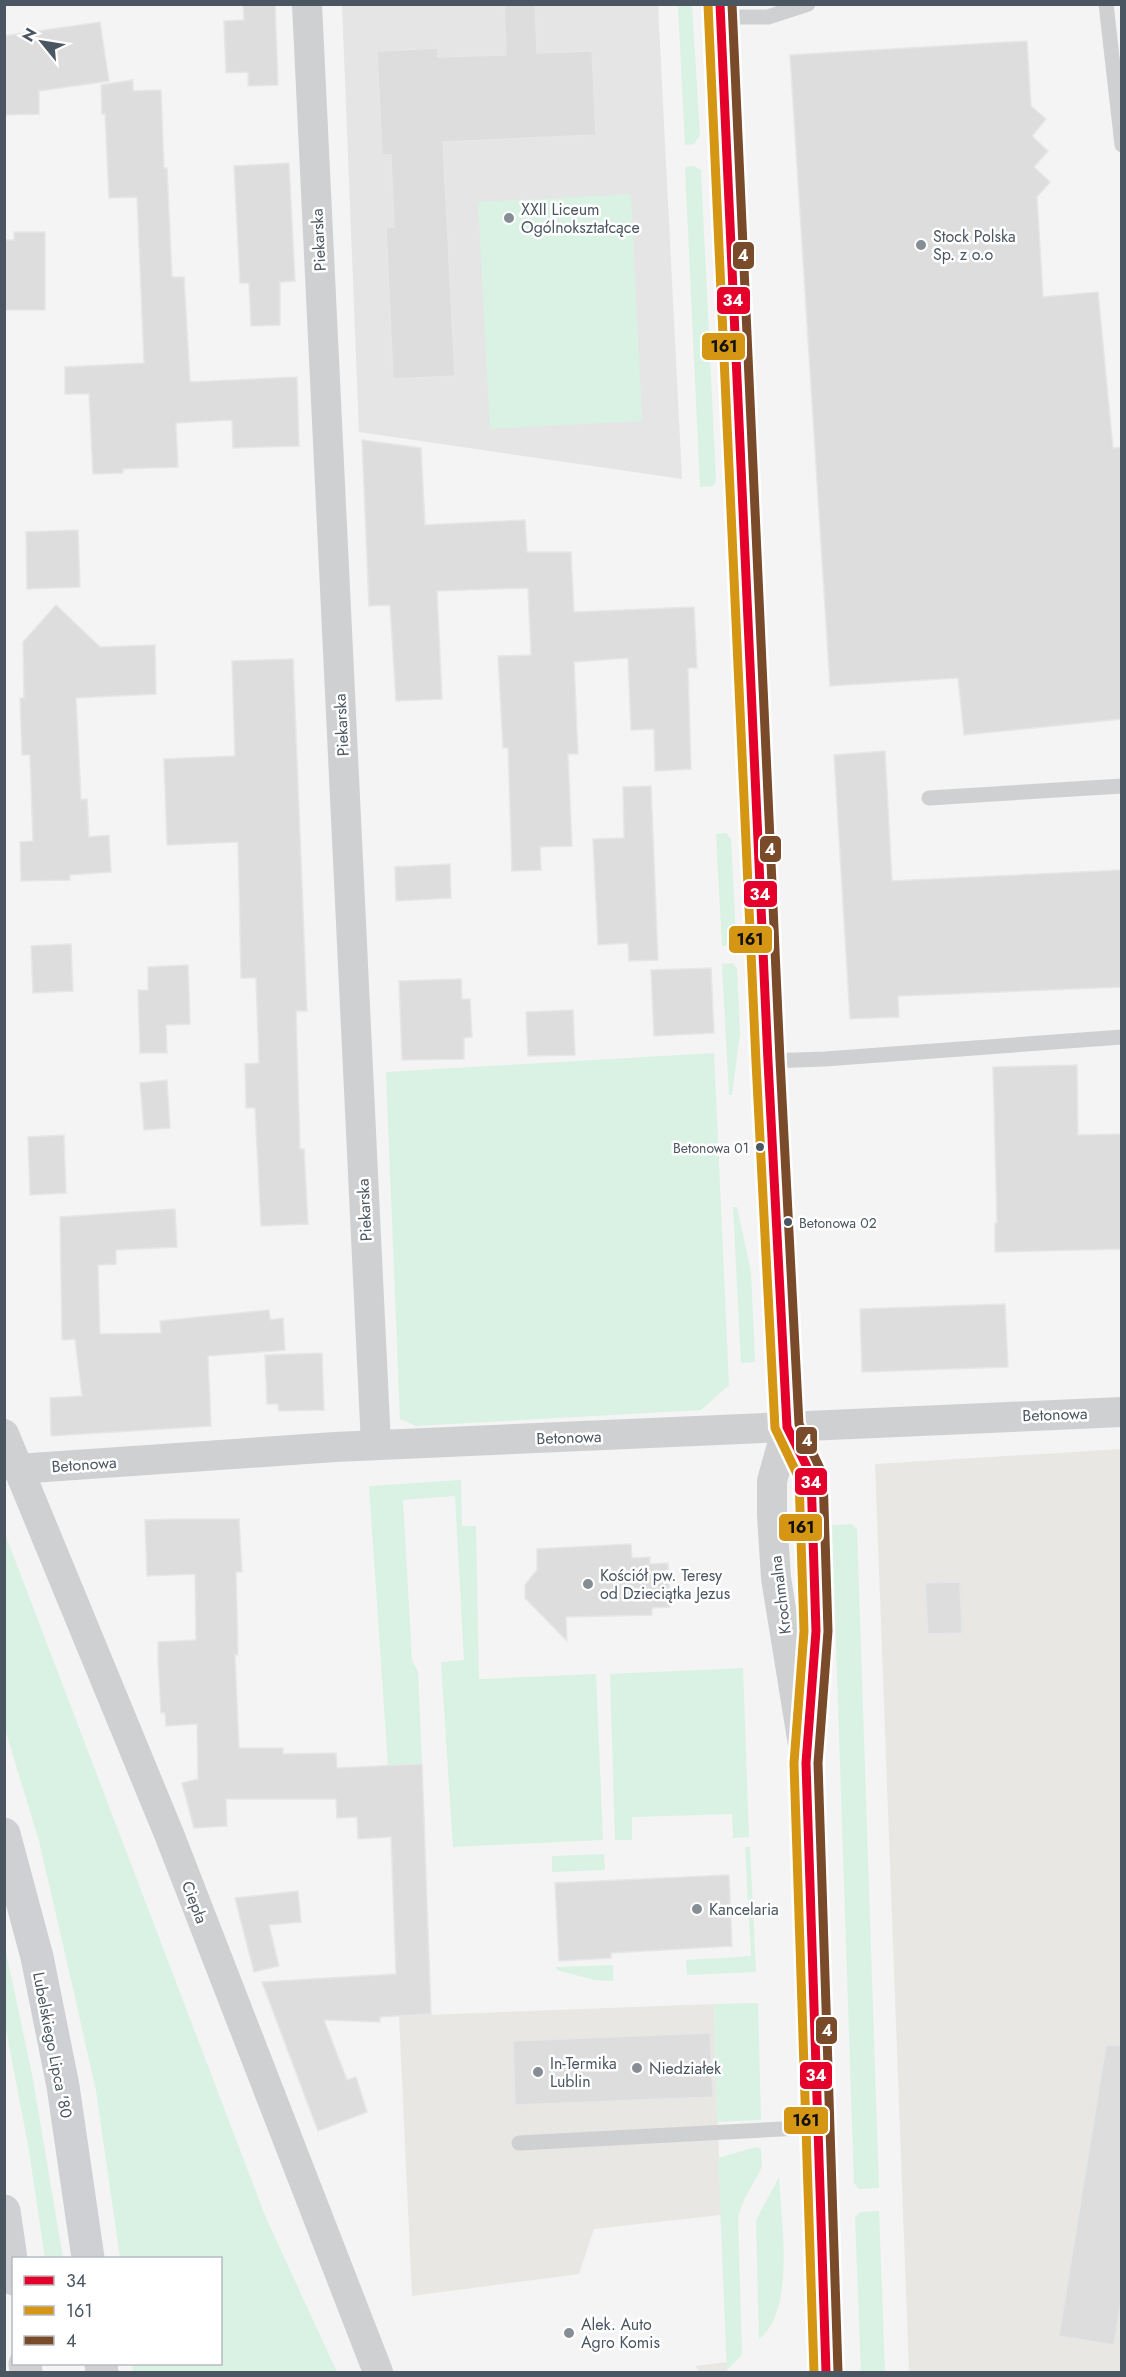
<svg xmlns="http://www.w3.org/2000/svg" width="1126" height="2377" viewBox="0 0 1126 2377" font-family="Jost,sans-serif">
	<rect width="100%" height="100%" fill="#f4f4f4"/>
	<g fill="#e8e7e3">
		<polygon points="1121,1449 1121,2372 909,2372 875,1464"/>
		<polygon points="714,2004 721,2215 594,2229 579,2274 412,2296 399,2016"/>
		<polygon points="727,2362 727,2372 700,2372 695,2366"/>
	</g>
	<polygon fill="#e6e5e6" points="342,5 658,5 682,479 359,432"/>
	<g fill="#d9f2e3">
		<polygon points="678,5 692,5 700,135 694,144 685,145"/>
		<polygon points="694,166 701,170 716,480 714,486 700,487 685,167"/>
		<polygon points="631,194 642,421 490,429 478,202"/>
		<polygon points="726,833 731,839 736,939 731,945 722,946 716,834"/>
		<polygon points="732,963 737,968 740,1033 732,1095 729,1095 722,964"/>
		<polygon points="714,1053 729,1385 701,1410 416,1426 400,1419 386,1072"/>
		<polygon points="733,1207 737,1207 751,1272 755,1362 741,1363"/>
		<polygon points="461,1480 462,1526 476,1526 479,1679 596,1674 603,1840 453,1847 441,1662 464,1660 455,1496 403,1500 412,1660 418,1672 422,1764 388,1765 369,1486"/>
		<polygon points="851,1524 857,1529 879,2188 859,2189 854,2183 832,1525"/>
		<polygon points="4,1531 266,2218 337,2372 133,2372 132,2364 220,2364 220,2258 120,2258 96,2091 72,1984 39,1841 5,1729"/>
		<polygon points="743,1668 749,1837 733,1838 732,1814 632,1817 632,1840 615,1840 610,1674"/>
		<polygon points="745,1847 750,1847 756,1972 687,1975 686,1960 751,1956"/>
		<polygon points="604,1854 605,1870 552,1872 552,1856"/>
		<polygon points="4,1943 32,2074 63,2258 45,2258 28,2145 5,2024"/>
		<polygon points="613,1965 613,1981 594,1980 557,1970 556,1967"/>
		<polygon points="758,2003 761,2120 717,2122 714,2004"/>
		<polygon points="756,2147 761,2149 762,2167 744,2200 738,2216 742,2355 727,2370 718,2158"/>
		<path d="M779 2177C781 2220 796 2311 759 2339L756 2220Z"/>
		<polygon points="879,2211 885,2372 861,2372 855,2217 860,2212"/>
	</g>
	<g fill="#ddddde" stroke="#e5e6e7" stroke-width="1.5">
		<polygon points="243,4 275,4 278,85 248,86 248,72 226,73 224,21 244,20"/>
		<polygon points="504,4 535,4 537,53 592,51 596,135 443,142 455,376 393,379 386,227 394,227 391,155 382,155 377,51 438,48 438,57 506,55"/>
		<polygon points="100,22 109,81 39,91 39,114 4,115 4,36"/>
		<polygon points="1027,41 1031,106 1046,119 1032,136 1048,151 1034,167 1050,182 1037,197 1043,297 1098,292 1113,448 1122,447 1122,719 964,735 958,678 830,686 790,55"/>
		<polygon points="133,80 133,91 161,90 164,168 167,168 172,277 184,277 190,382 297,377 299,446 233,448 232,420 176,423 178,467 123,469 123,473 93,474 89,394 65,394 65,367 144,363 137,197 109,198 105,114 102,114 101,85"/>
		<polygon points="289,163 295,281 280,282 280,325 251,326 249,283 240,283 234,166"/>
		<polygon points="14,232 45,232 45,310 4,310 4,240 14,240"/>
		<polygon points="362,440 421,448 425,525 525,520 527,552 571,552 574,612 694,607 697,668 688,668 691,769 655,771 654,729 631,730 628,658 574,662 578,754 568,754 572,846 540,847 541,870 512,871 508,748 503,748 498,656 531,655 528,588 437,591 442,699 396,701 390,605 369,606"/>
		<polygon points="78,530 80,587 27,589 26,532"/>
		<polygon points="56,605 100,647 155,645 156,694 76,698 81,800 87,799 89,837 109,835 111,872 70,875 70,880 21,881 20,842 33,841 30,755 22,755 20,698 24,698 23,642"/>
		<polygon points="293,659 307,1011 296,1011 300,1149 304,1149 308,1224 261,1226 255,1108 246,1108 245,1064 259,1063 256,978 241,978 238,842 167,845 164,759 235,756 232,661"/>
		<polygon points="885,751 892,881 1122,870 1122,987 898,996 899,1017 850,1019 834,755"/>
		<polygon points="651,786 658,960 629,961 628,943 598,945 593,839 624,838 623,787"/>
		<polygon points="450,864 451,898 396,901 395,867"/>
		<polygon points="71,944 73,991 33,993 31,946"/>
		<polygon points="188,965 190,1024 166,1025 167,1053 140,1053 138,990 148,990 148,967"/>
		<polygon points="711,968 714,1033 654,1036 651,970"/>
		<polygon points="461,979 462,999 470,999 472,1037 464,1038 464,1059 402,1060 399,981"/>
		<polygon points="573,1010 575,1055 528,1056 526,1012"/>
		<polygon points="1077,1065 1078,1135 1122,1134 1122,1249 995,1252 995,1223 997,1223 993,1067"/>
		<polygon points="167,1080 170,1128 144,1130 140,1083"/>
		<polygon points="64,1135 66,1193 30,1195 28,1137"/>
		<polygon points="175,1209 177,1247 116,1250 116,1264 98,1265 100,1334 161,1333 160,1321 269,1310 270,1320 283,1318 285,1350 208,1356 211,1426 51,1436 50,1398 82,1396 75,1339 62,1340 60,1217"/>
		<polygon points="1005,1304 1008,1367 862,1372 860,1309"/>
		<polygon points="322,1353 324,1410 279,1411 278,1404 267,1404 265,1355"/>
		<polygon points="176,1519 239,1519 242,1572 236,1572 238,1655 235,1655 239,1748 283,1748 283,1754 336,1753 337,1768 422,1764 431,2014 380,2017 380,2022 324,2020 347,2080 356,2077 367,2112 318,2131 262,1982 396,1974 391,1837 358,1839 357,1817 337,1818 336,1799 226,1799 227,1826 194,1828 182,1783 198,1779 197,1724 166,1726 165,1713 161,1713 158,1662 158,1642 196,1640 195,1574 147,1576 145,1520"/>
		<polygon points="631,1544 632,1558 650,1557 650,1564 668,1563 670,1607 652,1608 652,1615 566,1617 567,1641 525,1598 525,1585 537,1570 537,1549"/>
		<polygon points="960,1582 962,1633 928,1634 925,1583"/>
		<polygon points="729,1875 732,1946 611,1953 611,1958 559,1961 555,1883"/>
		<polygon points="298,1891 301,1922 269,1925 279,1966 254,1972 235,1898"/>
		<polygon points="710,2033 713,2097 515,2105 513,2041"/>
		<polygon points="1106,2045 1122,2046 1122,2296 1114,2345 1059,2336"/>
	</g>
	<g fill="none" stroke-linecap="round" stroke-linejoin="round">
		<g stroke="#ced0d2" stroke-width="15">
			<polyline points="1106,4 1122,145"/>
			<polyline points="720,17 768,17 808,4"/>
			<polyline points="929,798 1122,786"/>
			<polyline points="768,1061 825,1059 1122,1037"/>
			<polyline points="519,2143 819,2127"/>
		</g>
		<g stroke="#ced0d2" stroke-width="30">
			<polyline points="307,4 376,1445"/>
			<polyline points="720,4 768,1061 787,1427 772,1481 772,1515 776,1578 806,1763"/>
			<polyline points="787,1427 811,1475 812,1513 816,1631 806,1763 826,2372"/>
			<polyline points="4,1434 169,1834 378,2372"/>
			<polyline points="17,1469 335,1447 1122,1412"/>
		</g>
		<g stroke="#ced0d4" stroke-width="33">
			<polyline points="4,1834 37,1957 63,2086 88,2258"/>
			<polyline points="4,2211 14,2279"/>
			<polyline points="25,2364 26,2372"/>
			<polyline points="101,2364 102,2372"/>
		</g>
		<defs>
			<polyline id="bus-1" points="720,4 768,1061 787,1427 811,1475 816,1631 806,1763 826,2372"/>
			<polyline id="bus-2" points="708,5 756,1062 775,1428 799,1478 804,1631 794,1763 814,2372"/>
			<polyline id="bus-3" points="732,4 780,1060 799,1424 823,1475 828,1631 818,1763 838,2372"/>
		</defs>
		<use href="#bus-1" stroke="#fff" stroke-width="14"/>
		<use href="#bus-2" stroke="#fff" stroke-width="14"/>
		<use href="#bus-3" stroke="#fff" stroke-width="14"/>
		<use href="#bus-1" stroke="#e4002b" stroke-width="9"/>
		<use href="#bus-2" stroke="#d49613" stroke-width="9"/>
		<use href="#bus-3" stroke="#7a4b2a" stroke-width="9"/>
	</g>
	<g fill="#868d94" stroke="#fff" stroke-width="2">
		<circle cx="509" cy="218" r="6"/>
		<circle cx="921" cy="245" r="6"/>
		<circle cx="588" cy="1584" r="6"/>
		<circle cx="697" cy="1909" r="6"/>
		<circle cx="637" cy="2068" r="6"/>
		<circle cx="538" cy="2072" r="6"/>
		<circle cx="569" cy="2333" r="6"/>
	</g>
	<g fill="#4a5661" stroke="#fff" stroke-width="2">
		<circle cx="760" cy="1147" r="5"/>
		<circle cx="788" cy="1222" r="5"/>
	</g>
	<g text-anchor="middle" stroke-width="5" stroke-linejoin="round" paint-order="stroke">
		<g font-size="14" fill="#4a5661" stroke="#fff" text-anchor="end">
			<text x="749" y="1153">Betonowa 01</text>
			<text x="799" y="1228" text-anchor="start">Betonowa 02</text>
		</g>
		<g font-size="16" fill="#4a5661" stroke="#fff" text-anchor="start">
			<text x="521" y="215">XXII Liceum<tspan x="521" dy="18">Ogólnokształcące</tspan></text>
			<text x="933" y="242">Stock Polska<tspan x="933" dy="18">Sp. z o.o</tspan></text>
			<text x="600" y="1581">Kościół pw. Teresy<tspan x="600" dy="18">od Dzieciątka Jezus</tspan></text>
			<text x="709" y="1915">Kancelaria</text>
			<text x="550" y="2069">In-Termika<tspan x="550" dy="18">Lublin</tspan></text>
			<text x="649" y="2074">Niedziałek</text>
			<text x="581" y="2330">Alek. Auto<tspan x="581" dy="18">Agro Komis</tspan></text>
		</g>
		<g font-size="16" fill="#4a5661" stroke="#fff">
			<text transform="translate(318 240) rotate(-93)" y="6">Piekarska</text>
			<text transform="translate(341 725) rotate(-93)" y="6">Piekarska</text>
			<text transform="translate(364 1210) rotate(-93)" y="6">Piekarska</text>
			<text transform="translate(1055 1414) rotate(-2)" y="6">Betonowa</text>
			<text transform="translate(569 1437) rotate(-2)" y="6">Betonowa</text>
			<text transform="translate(84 1464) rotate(-4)" y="6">Betonowa</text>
			<text transform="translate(780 1595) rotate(-97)" y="6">Krochmalna</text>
			<text transform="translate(195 1902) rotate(69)" y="6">Ciepła</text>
			<text transform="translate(53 2045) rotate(79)" y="6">Lubelskiego Lipca '80</text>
		</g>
	</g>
	<g stroke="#fff" stroke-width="2">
		<rect x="732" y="241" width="23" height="29" rx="6" fill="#7a4b2a"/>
		<rect x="716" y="286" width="35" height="29" rx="6" fill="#e4002b"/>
		<rect x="701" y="332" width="45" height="29" rx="6" fill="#d49613"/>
		<rect x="759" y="835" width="23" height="28" rx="6" fill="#7a4b2a"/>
		<rect x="743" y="880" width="35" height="28" rx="6" fill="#e4002b"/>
		<rect x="728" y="925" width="45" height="29" rx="6" fill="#d49613"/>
		<rect x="795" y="1426" width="23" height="29" rx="6" fill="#7a4b2a"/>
		<rect x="794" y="1467" width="34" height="29" rx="6" fill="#e4002b"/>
		<rect x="778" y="1513" width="45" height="29" rx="6" fill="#d49613"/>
		<rect x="815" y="2016" width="23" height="29" rx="6" fill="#7a4b2a"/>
		<rect x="799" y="2061" width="34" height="29" rx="6" fill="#e4002b"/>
		<rect x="783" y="2106" width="46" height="29" rx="6" fill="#d49613"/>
	</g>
	<g font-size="16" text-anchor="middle" font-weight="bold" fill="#fff">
		<text x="743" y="261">4</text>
		<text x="733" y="306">34</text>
		<text x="770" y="855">4</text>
		<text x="760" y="900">34</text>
		<text x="807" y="1446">4</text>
		<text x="811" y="1488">34</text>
		<text x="827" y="2036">4</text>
		<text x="816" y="2081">34</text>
	</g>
	<g font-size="16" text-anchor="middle" font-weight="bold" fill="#111">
		<text x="724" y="352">161</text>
		<text x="750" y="945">161</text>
		<text x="801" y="1533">161</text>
		<text x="806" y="2126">161</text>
	</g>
	<rect width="1126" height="2377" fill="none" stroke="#4a5661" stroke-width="12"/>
	<rect x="12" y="2257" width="210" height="108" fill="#ffffff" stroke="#b7bbc0" stroke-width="1.5"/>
	<rect x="24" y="2276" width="30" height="9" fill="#e4002b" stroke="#b7bbc0" stroke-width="1.5"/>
	<text x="66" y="2287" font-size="18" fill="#4a5661">34</text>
	<rect x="24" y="2306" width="30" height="9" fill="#d49613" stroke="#b7bbc0" stroke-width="1.5"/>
	<text x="66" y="2317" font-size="18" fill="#4a5661">161</text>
	<rect x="24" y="2336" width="30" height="9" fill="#7a4b2a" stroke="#b7bbc0" stroke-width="1.5"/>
	<text x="66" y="2347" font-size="18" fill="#4a5661">4</text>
	<g transform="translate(42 42) rotate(300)" stroke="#ffffff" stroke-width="4.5" paint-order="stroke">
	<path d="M0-4.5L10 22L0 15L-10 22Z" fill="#4a5661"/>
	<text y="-9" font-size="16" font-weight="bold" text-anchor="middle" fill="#4a5661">N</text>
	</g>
</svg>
